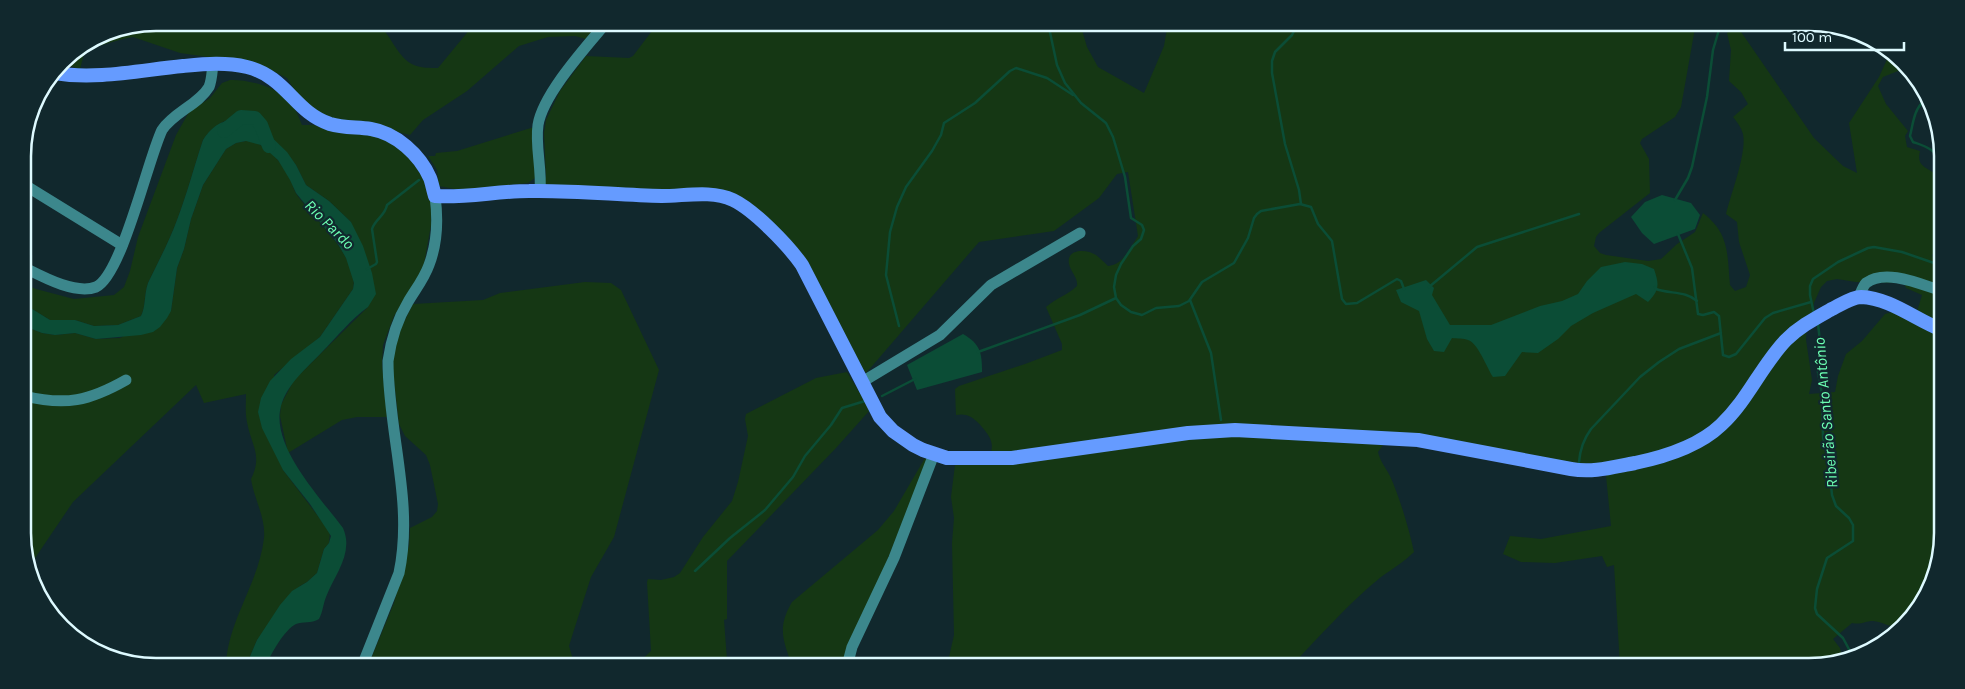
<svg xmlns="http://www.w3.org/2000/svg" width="1965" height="689" viewBox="0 0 1965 689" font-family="Karla,sans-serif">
	<rect width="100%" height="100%" fill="#11282d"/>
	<g fill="#153714" fill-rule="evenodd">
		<path d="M157 23H377C391 34 397 58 414 65 421 68 430 68 438 68L475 23H599L586 39 575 36 548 37 519 46 467 91 423 120 410 135 385 129 345 124 311 108 299 97 287 78 271 70 250 63 180 53 133 37 123 39 85 50 80 69 62 64 68 56 106 33Z"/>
		<path d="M658 23H1080L1087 47 1098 67 1144 93 1164 46 1168 23H1338V28L1349 23H1697L1695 28 1681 107 1675 117 1642 139 1640 143 1649 159 1650 193 1599 233 1596 237 1594 246 1600 253 1606 255 1648 261 1661 259 1677 244 1695 232 1703 213C1730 234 1727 254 1730 285L1735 291 1746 287 1750 275 1739 242 1737 222 1726 214C1731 193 1747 153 1743 134 1741 127 1737 122 1733 117L1748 104 1741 92 1729 81 1731 50 1727 33 1737 26 1814 138 1843 166 1857 173 1849 123 1879 77 1889 55 1908 67 1883 77 1878 86 1886 104 1908 131 1905 136 1907 147 1920 151C1916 167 1927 167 1937 175L1938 181 1934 196 1942 218V247L1932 255 1942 274V532L1935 575 1898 627C1890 627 1882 622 1873 621 1865 621 1862 625 1852 623L1833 639 1840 648 1842 657 1817 666H1620L1614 565 1607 567 1602 556 1555 563 1521 562 1503 554 1510 536 1541 539 1611 526 1605 466 1589 470 1432 439 1383 445 1378 452C1380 461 1386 468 1390 476 1400 498 1409 529 1414 552 1404 562 1392 569 1381 577 1348 604 1320 636 1291 666H1087C1069 663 1049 656 1032 666H947L954 635 952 543 954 518 951 497 956 457H990C991 452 993 447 991 441 989 434 978 421 971 417 966 414 961 414 956 415L955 389 959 386 1025 364 1062 350V344L1046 307C1056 298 1068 295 1077 286 1078 277 1071 273 1069 264 1066 248 1087 249 1096 255 1100 258 1104 262 1108 266 1123 265 1130 248 1138 236L1128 172 1117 174 1099 198 1054 231 979 242 867 372H865L791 253 733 202 537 191 546 177 544 133 546 120 560 91 586 56 629 58 633 56ZM1837 279 1856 282 1904 283 1906 288 1922 295 1915 318 1892 312 1885 314 1862 341 1846 354 1838 376 1835 392 1809 394 1812 380 1806 340 1807 323 1813 314 1814 303 1821 287 1827 281Z"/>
		<path d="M230 80C247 79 277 87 289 100 294 106 299 117 302 125H314L326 129 384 136 413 158 431 193V225L424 264 418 278 394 316 383 345 382 364 387 417H357L342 420 288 453 280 416 281 405 285 397 294 380 368 307 351 222 329 201 306 185 296 165 259 125C238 111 216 120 203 140 194 167 187 194 177 220 169 242 158 262 148 283 144 294 146 306 141 316L118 325 94 326 75 320H50L24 304V284L36 289 74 299 114 295 124 287 130 271 138 237 176 135 189 112 210 98 222 83Z"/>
		<polygon points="534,127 535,178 528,183 460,190 439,186 437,170 428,156 435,156 436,153 457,151"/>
		<path d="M246 141C266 141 283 164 291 181 293 185 294 191 297 195 313 218 360 258 353 289L320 337 274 375 283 470 330 532 329 543 324 549 317 573 307 582 300 586 257 640 246 666H226C227 622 259 583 264 538 266 518 254 499 251 479 263 455 251 445 247 422 245 413 246 403 246 394L204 403 196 385 73 502 29 567 25 558 24 326 42 333 55 335 75 333 96 339 120 338 171 311 177 268 184 249 191 219 203 185 226 149 236 143Z"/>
		<polygon points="585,282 611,283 621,290 659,370 614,537 591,577 573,633 569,646 575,666 368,666 394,603 409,545 410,528 432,517 437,511 438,504 430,465 426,455 405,436 399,424 392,363 396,338 413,304 483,300 500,293"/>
		<polygon points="847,372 870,410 836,448 727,561 727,619 724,620 727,660 748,657 754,666 635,666 651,651 647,582 648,579 661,580 674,577 680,573 703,537 732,501 738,482 748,436 745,419 746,414 816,378"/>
		<path d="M925 458H928L845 666H792C783 639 777 628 792 602L878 530 894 511Z"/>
	</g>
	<g fill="#0b4d36">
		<path d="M239 119 254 121 259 125 287 152 296 165 306 185 329 201 351 222 363 246 372 273 376 294 368 307C351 319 337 337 322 352 307 368 287 384 281 406 270 446 321 498 343 528 354 553 335 574 326 597 323 604 323 612 319 619 311 624 303 621 296 624 285 629 270 655 266 666H246L257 640 280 605 292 591 307 582 317 573 324 549 329 543 331 536 310 504 283 470 262 428 258 412 261 398 270 381 291 359 320 337 353 289 354 283 346 258 338 244 296 193 290 180 278 160 261 145 246 141 236 143 226 149 203 185 191 219 184 249 177 268 171 311 167 318 160 327 153 332 141 335 96 339 75 333 55 335 42 333 24 326V304L50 320H75L94 326 118 325 141 316C146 306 144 294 148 283 158 262 169 242 177 220 187 194 194 167 203 140 213 125 222 120 239 119Z"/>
		<polygon points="1662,195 1691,203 1700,215 1695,229 1654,244 1642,233 1631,217 1645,202"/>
		<path d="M1625 262 1642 264 1654 269C1659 284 1660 290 1648 302L1636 294 1593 313 1571 326 1558 339 1538 353 1522 352 1505 376 1493 377C1487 368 1478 343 1468 340 1464 338 1457 339 1452 338L1444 352 1434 351 1427 339 1419 311 1401 302 1396 290 1426 280 1434 288 1432 295 1450 325H1491L1540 306 1562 301 1578 294 1587 281 1601 267Z"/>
		<path d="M963 334C980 344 982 352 982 372L917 390 907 365Z"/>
	</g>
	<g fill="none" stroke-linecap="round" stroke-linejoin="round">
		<g stroke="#0b4d36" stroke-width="2.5">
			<polyline points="1048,23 1057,65 1065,83 1081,103 1106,123 1113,137 1125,177 1131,218 1142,225 1144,230 1141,239 1133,246 1121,264 1116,275 1114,287 1116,298 1121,305 1131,312 1142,315 1156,308 1179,306 1189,301 1202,282 1234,263 1248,238 1254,218 1257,214 1261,211 1300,204 1311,207 1318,224 1332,241 1342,299 1346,304 1357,303 1397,279 1401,281 1404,289"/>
			<polyline points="1298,23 1292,35 1275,52 1272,61 1272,73 1285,144 1299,190 1301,204"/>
			<path d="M1924 101C1914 109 1913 124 1910 136L1913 142C1927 147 1935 149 1941 163"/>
			<polyline points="1675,200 1688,178 1692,167 1707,97 1713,50 1721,23"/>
			<polyline points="1941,200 1942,211"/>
			<polyline points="1678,234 1692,268 1698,314 1703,315 1714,312 1719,316 1723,355 1729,357 1736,354 1765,318 1773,313 1811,302"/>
			<path d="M367 269 376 264 377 262 372 229C375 219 385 216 387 205L419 180"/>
			<polyline points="1429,287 1477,247 1579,214"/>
			<path d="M1655 287 1656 289C1670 294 1686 291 1697 301"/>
			<polyline points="1190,300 1211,353 1221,420"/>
			<polyline points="1814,314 1810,295 1810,286 1813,279 1838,262 1868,248 1874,247 1902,252 1934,263 1942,256"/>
			<polyline points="1818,324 1821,350 1817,367 1822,394 1823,437 1829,465 1832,495 1836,506 1849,518 1853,525 1853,541 1827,558 1817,589 1815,608 1817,614 1843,638 1851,653"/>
			<polyline points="899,326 886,275 890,232 897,207 906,187 932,151 941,135 944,123 975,103 1010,71 1016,68 1047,78 1073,95"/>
			<polyline points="978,352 1080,315 1116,298"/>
			<polyline points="882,396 915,379"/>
			<path d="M1579 462C1580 449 1583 440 1591 429L1640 377 1659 362 1679 349 1721 333"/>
			<polyline points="695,571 730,538 765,510 793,477 805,456 831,425 842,408 865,401"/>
		</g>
		<polyline stroke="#0b4d36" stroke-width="14" points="224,131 241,117 255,118 261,125 269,146"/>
		<g stroke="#3c878c" stroke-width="11">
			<polyline points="23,184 122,245"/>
			<path d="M540 191C542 169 535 146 538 125 543 94 586 47 606 23"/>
			<path d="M23 267C41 276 75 295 96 287 122 275 148 159 162 130 174 112 198 105 209 87 212 80 212 71 213 64"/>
			<path d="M1859 297C1861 292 1863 286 1866 283 1886 268 1922 285 1942 291"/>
			<polyline points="862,382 940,335 991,285 1080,233"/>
			<path d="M24 396C66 406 89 401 126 380"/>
			<path d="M362 666 399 573C414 502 388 432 388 361 391 340 397 320 408 302 415 290 424 279 429 265 437 244 438 218 435 196"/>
			<polyline points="847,666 852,647 894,558 934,454"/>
		</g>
		<path stroke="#659bff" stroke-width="14" d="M55 73C96 80 141 70 183 66 205 64 225 62 247 67 287 77 294 112 330 124 343 128 357 127 371 129 396 133 420 155 430 178 432 183 433 190 435 196 466 198 498 191 529 191 573 190 618 195 662 196 685 196 711 190 733 200 754 210 788 245 802 265L880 417 893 431 913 445 923 450 947 458H1012L1188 433 1235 430 1418 440 1571 469C1593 473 1613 467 1635 463 1664 457 1699 446 1721 425 1748 400 1761 366 1786 340 1799 327 1814 319 1830 310 1839 306 1851 297 1861 297 1890 298 1916 320 1942 330"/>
	</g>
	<g text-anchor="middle" stroke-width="4.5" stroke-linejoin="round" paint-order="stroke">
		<g font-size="16" font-style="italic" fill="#6cffb3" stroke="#11282d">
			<text transform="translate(330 224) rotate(45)" y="6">Rio Pardo</text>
			<text transform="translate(1825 413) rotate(-95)" y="6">Ribeirão Santo Antônio</text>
		</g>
	</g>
	<path d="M0 0H1965V689H0ZM156 31H1809A125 125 0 0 1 1934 156V533A125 125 0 0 1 1809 658H156A125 125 0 0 1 31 533V156A125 125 0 0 1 156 31Z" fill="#11282d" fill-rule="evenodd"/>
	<path fill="none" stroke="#defaff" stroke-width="2.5" d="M156 31H1809A125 125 0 0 1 1934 156V533A125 125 0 0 1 1809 658H156A125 125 0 0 1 31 533V156A125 125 0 0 1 156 31Z"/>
	<path d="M1785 42v8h119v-8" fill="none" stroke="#defaff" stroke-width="2.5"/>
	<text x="1792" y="42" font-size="15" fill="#defaff" stroke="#11282d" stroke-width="4" paint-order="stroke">100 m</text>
</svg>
